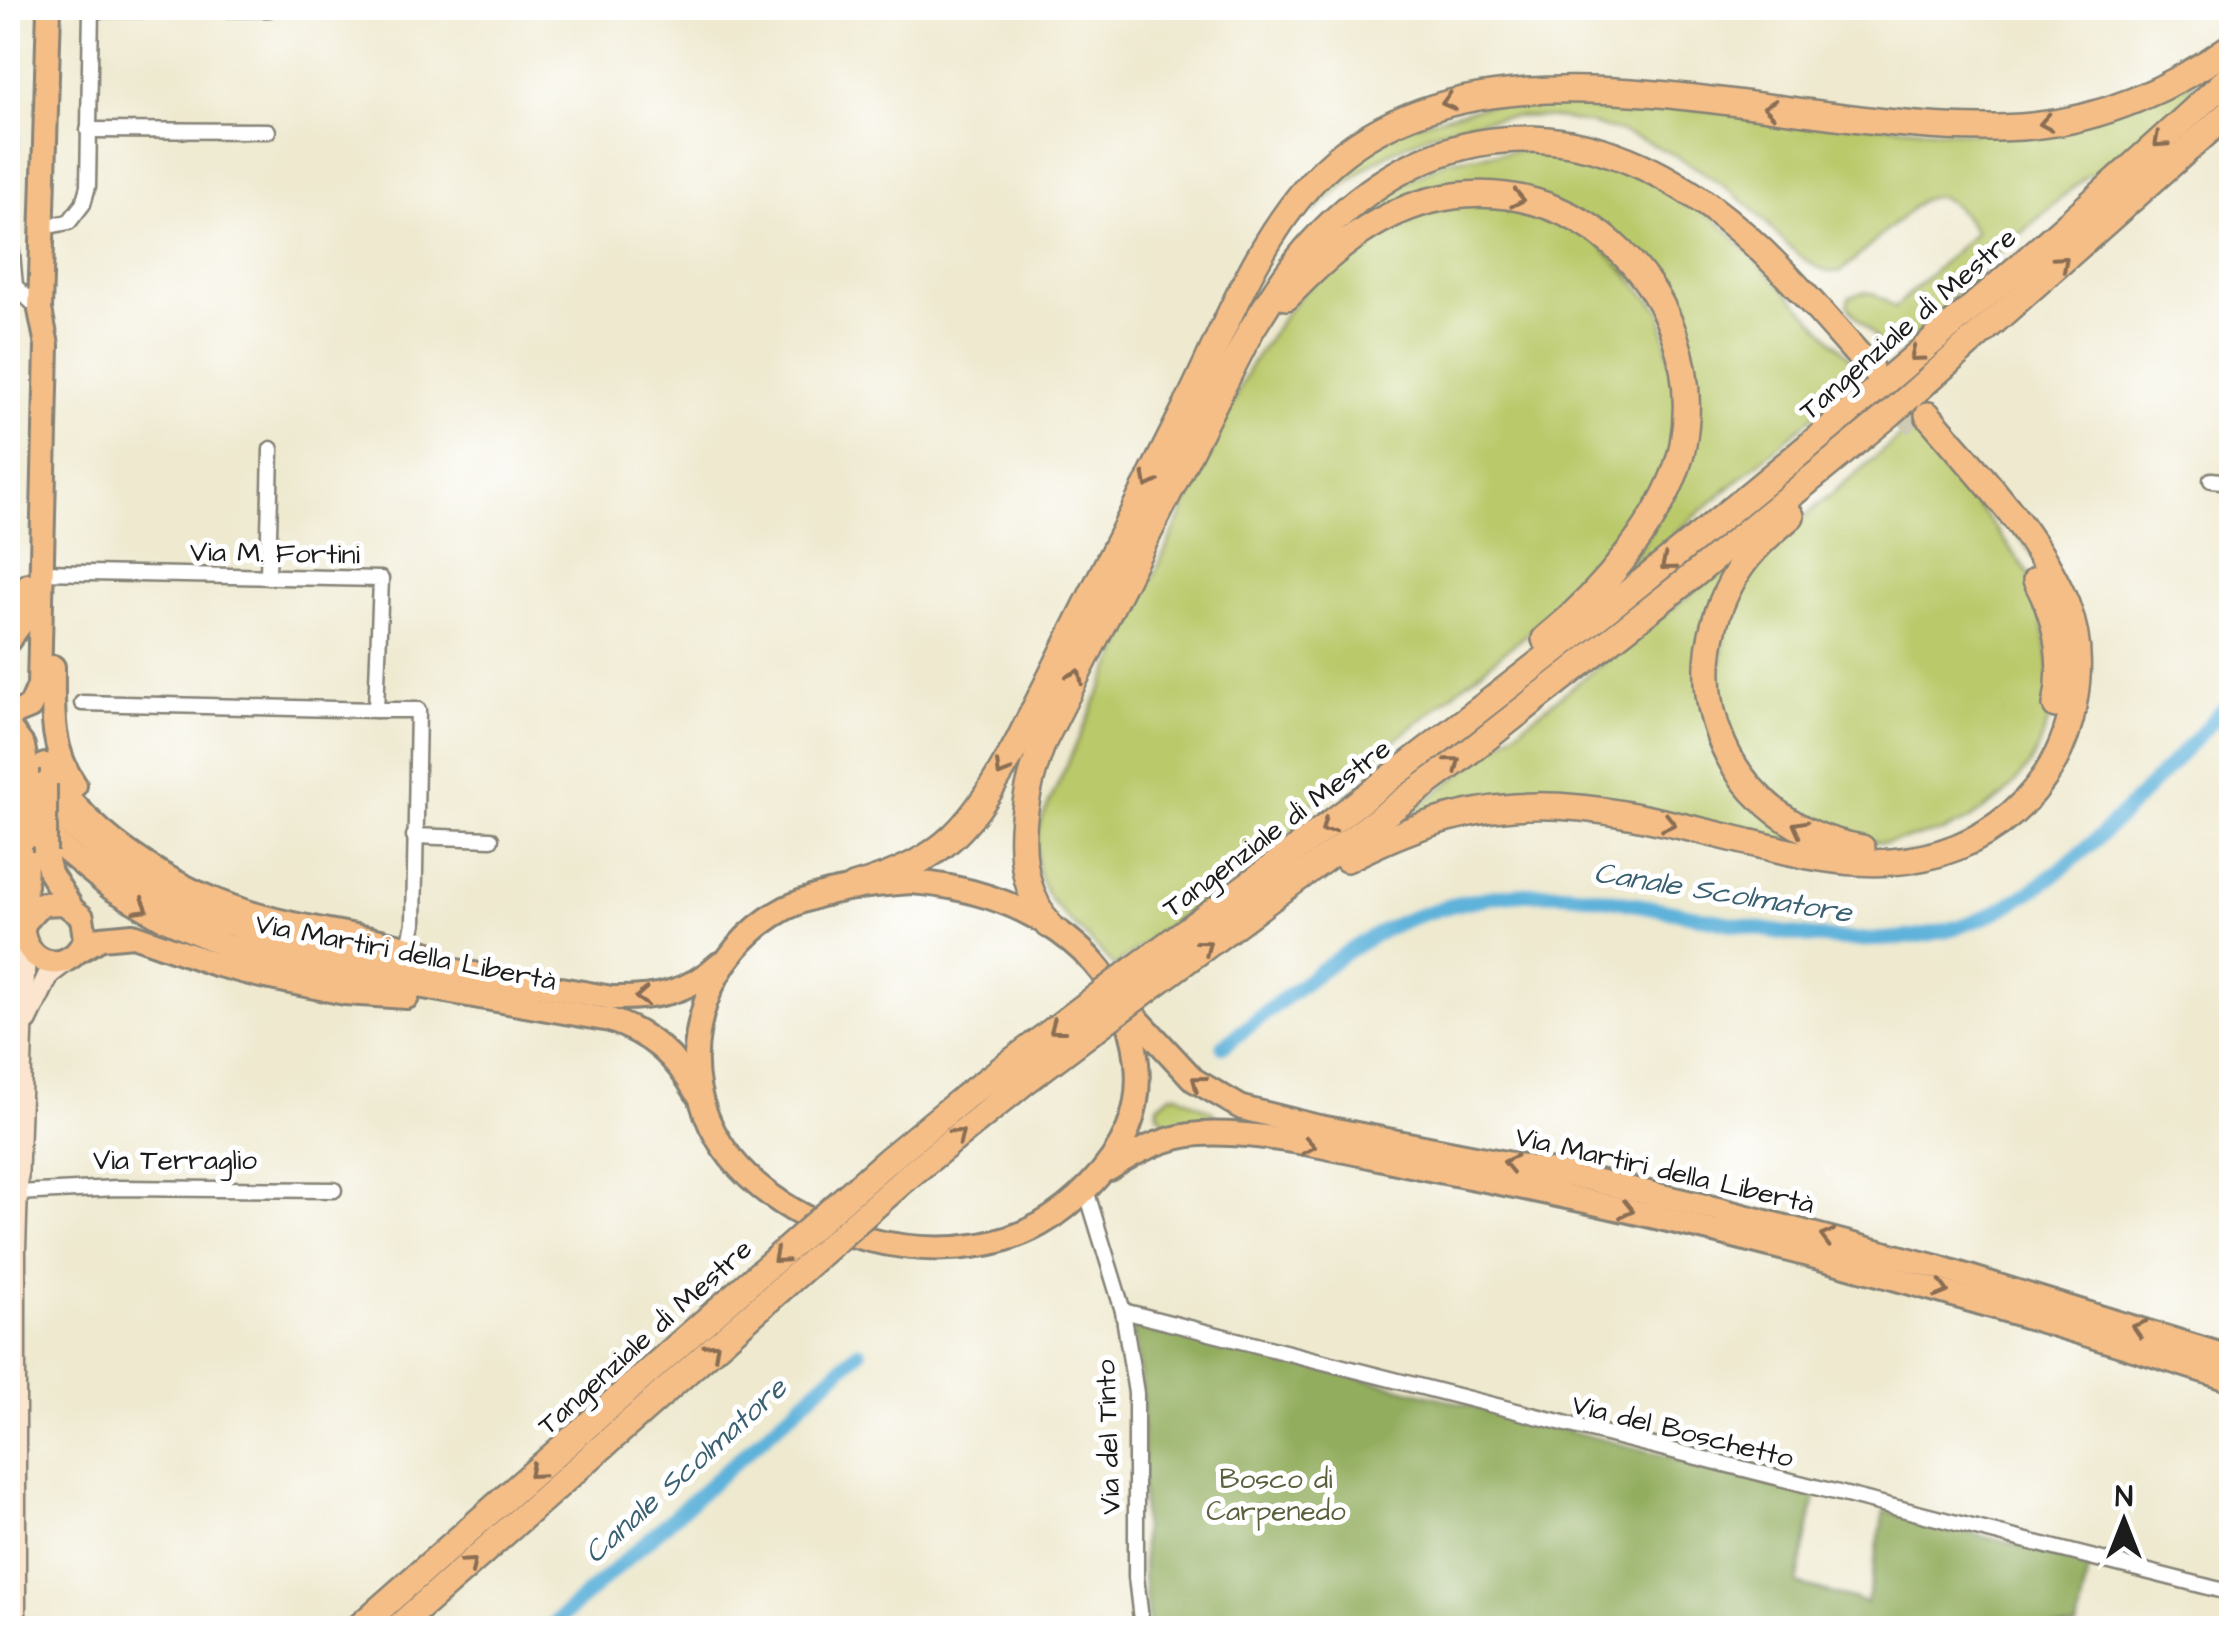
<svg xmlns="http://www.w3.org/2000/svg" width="2239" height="1636" viewBox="0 0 2239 1636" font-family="'Architects Daughter',sans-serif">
	<rect width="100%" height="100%" fill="#fff"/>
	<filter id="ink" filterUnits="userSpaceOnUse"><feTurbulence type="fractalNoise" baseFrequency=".01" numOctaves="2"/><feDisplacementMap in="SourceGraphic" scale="20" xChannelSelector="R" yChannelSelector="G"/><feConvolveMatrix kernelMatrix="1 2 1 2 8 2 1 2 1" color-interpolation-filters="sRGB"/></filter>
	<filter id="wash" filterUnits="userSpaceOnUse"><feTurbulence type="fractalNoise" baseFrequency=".0048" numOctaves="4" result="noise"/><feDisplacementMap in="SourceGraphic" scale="40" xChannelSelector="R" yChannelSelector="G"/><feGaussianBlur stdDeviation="2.25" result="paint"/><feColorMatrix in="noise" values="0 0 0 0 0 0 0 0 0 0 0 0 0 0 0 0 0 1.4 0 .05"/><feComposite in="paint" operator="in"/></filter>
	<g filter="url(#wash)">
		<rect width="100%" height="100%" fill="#eee9cf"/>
		<g fill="#bac96b" stroke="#6b7244" stroke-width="2.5">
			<path d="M2195 83 2196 92 2110 171 2087 175 1956 291 1941 315 1890 354 1847 306 1849 298C1868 286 1880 295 1894 308L1976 232C1963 214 1947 188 1922 199L1842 271C1806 278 1774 226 1747 204 1636 113 1499 83 1373 163 1352 177 1334 195 1315 212L1306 207 1328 180 1404 127 1531 94 1971 133Z"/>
			<polygon points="1542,147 1628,169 1717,220 1865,373 1674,534 1676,538 1635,573 1629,567 1680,477 1674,307 1519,190 1348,230 1348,223 1395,187 1448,160"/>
			<path d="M1488 199 1579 223 1661 311 1681 428 1642 523 1562 614 1552 613 1412 727 1310 805 1293 832 1114 967C1073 914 1022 902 1040 823L1251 364 1286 313 1304 291 1396 219Z"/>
			<polygon points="1911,427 1993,525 2028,573 2039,596 2055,703 2039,747 2029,766 2003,796 1967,821 1943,832 1883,843 1838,835 1772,797 1735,749 1718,687 1726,618 1760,554"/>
			<path d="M1997 506C2047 556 2090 641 2069 713 1995 957 1743 821 1573 801 1515 794 1465 808 1409 824L1405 822 1404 818 1722 570 1729 577C1701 635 1694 692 1721 752 1737 786 1765 815 1798 833 1943 911 2112 775 2062 616 2049 574 2023 541 1997 506Z"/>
			<polygon points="1171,1094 1178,1094 1213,1112 1214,1117 1210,1120 1165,1122 1158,1113 1158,1105"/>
		</g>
		<polygon fill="#93ad5f" stroke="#58643e" stroke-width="2.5" points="1131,1319 1816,1494 1797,1584 1867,1603 1884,1511 2093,1564 2088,1569 2077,1628 1149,1628 1143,1577 1142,1391"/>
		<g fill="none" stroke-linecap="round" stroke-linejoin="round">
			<g stroke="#5eb2da" stroke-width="5">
				<polyline points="8,146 16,145 13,8"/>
				<polyline points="8,394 16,505"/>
			</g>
			<g stroke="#5eb2da" stroke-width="15">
				<path d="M1223 1046C1281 1003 1349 939 1417 916 1457 902 1500 893 1543 893 1576 892 1608 899 1640 905 1754 926 1877 966 1989 915 2079 873 2161 772 2232 701"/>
				<polyline points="549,1628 859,1352"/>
			</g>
		</g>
	</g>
	<g filter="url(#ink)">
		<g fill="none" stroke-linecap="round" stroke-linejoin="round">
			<polyline stroke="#cecab4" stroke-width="25" stroke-dasharray="25 12" stroke-linecap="butt" points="1886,388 1917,426"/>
			<defs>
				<g id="street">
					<polyline points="91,10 269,9"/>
					<polyline points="88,130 268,131"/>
					<polyline points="8,211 15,286 40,310"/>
					<polyline points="44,227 69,222 83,204 88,186 91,8"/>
					<polyline points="2211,480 2232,482"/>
					<polyline points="42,572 381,579 376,710 82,703"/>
					<polyline points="268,577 271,449"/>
					<polyline points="376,710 418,710 414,923 409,947"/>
					<polyline points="414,836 491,839"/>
					<polyline points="1086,1190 1123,1311 1136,1393 1136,1577 1142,1628"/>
					<polyline points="17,1193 117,1188 334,1190"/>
					<polyline points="1123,1311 2232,1593"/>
				</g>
				<g id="secondary">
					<polyline points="27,1020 49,974 66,961"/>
					<polyline points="15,1628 15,1249 25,943"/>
				</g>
				<g id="primary">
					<polyline points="8,641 22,622 28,585"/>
					<path d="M53 667C53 709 50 749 75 785"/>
					<polyline points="8,716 30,707 39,686 47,345 40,310 49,8"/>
					<polyline points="8,726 23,746 27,769"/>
					<path d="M45 765C93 844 188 899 276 920 329 933 381 938 433 955"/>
					<path d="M8 774 122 869 164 896 213 918 271 937 307 945 612 998C653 999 688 993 719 964"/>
					<path d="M8 803 111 888 162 918 227 946 305 966 610 1020C651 1034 675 1056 696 1092"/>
					<polyline points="45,852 50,873 70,905"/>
					<path d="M911 882C1016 889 1126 948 1137 1063 1142 1112 1124 1150 1090 1185 1059 1217 1025 1238 980 1245 840 1268 652 1169 705 1004 718 963 748 928 786 908 826 889 868 885 911 882Z"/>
					<path d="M25 922 41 904 64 903 82 917 85 939C71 973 30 969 23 933L27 837"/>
					<polyline points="80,950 101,938 133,935 215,964 261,976 345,993 407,997"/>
					<polyline points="1130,1011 1194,1080 1242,1108 1315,1126 1589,1179 1717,1209 1937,1267 2232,1358"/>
					<path d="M1109 1169C1136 1151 1166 1136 1200 1134 1270 1130 1369 1157 1439 1171 1709 1222 1971 1296 2232 1380"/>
				</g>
				<g id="highway">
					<path d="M1287 297C1327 255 1372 216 1429 201 1578 163 1709 295 1683 444 1670 514 1599 595 1545 639"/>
					<path d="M1791 516C1771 533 1752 549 1738 571 1666 686 1729 827 1862 848"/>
					<path d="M2036 580C2057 619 2065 662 2056 705"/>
					<path d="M1347 859C1494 782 1581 801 1735 839 1785 851 1838 866 1891 862 1983 856 2059 794 2074 701 2080 668 2079 636 2066 604 2037 533 1978 474 1928 415"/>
					<path d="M854 887C947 860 971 827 1017 744 1075 629 1133 514 1190 399 1226 325 1256 244 1312 182 1483 0 1811 147 2032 126 2104 119 2173 88 2232 46"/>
					<path d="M1049 925C1009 871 1021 801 1043 742L1251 330C1270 300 1288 269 1313 242 1428 117 1572 107 1709 206 1771 252 1819 311 1870 368"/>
					<path d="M1134 969C1516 690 1885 397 2232 75"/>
					<polyline points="1148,989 1456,762 1695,574 1891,413 2232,110"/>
				</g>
			</defs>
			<use href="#street" stroke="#858276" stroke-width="19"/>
			<use href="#secondary" stroke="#858276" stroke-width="25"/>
			<use href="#primary" stroke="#858276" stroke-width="28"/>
			<use href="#highway" stroke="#858276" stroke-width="30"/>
			<use href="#street" stroke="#fff" stroke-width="14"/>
			<use href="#secondary" stroke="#fbe5cf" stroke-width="20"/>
			<use href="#primary" stroke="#f6be87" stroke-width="22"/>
			<use href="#highway" stroke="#f6be87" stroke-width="25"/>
			<defs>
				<g id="primary-bridge">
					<polyline points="45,784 45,852"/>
					<polyline points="27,837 27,769"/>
				</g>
				<g id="highway-bridge">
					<polyline points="358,1628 887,1161 965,1097 1134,969"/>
					<polyline points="397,1628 905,1179 1023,1083 1148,989"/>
				</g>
			</defs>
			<use href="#primary-bridge" stroke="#858276" stroke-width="28" stroke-linecap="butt"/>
			<use href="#highway-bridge" stroke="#858276" stroke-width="30" stroke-linecap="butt"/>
			<use href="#primary-bridge" stroke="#f6be87" stroke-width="22"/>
			<use href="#highway-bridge" stroke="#f6be87" stroke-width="25"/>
		</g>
		<defs><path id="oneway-chevron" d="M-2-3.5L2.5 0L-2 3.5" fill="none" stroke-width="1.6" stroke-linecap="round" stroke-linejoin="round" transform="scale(2.5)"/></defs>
		<g stroke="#896d52">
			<use href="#oneway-chevron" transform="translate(1448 102) rotate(165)"/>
			<use href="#oneway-chevron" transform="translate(1770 108) rotate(-172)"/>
			<use href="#oneway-chevron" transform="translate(2046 123) rotate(170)"/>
			<use href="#oneway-chevron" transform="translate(2160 141) rotate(138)"/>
			<use href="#oneway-chevron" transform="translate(1518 199) rotate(12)"/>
			<use href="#oneway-chevron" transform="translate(2062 262) rotate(-41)"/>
			<use href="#oneway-chevron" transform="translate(1916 355) rotate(140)"/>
			<use href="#oneway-chevron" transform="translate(1149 481) rotate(117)"/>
			<use href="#oneway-chevron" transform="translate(1667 564) rotate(141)"/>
			<use href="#oneway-chevron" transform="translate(1076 676) rotate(-64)"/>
			<use href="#oneway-chevron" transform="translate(1454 763) rotate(-38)"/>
			<use href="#oneway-chevron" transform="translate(1002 770) rotate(121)"/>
			<use href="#oneway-chevron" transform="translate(1669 823) rotate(13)"/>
			<use href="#oneway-chevron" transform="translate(1327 827) rotate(143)"/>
			<use href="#oneway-chevron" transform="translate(1799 827) rotate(-152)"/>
			<use href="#oneway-chevron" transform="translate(142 907) rotate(30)"/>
			<use href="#oneway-chevron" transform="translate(1205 946) rotate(-37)"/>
			<use href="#oneway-chevron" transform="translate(642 997) rotate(177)"/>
			<use href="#oneway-chevron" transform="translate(1056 1028) rotate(143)"/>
			<use href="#oneway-chevron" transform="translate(1198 1082) rotate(-143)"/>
			<use href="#oneway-chevron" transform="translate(958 1135) rotate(-39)"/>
			<use href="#oneway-chevron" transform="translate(1309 1146) rotate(10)"/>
			<use href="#oneway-chevron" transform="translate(1510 1163) rotate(-168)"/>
			<use href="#oneway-chevron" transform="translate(1627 1210) rotate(13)"/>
			<use href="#oneway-chevron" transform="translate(1827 1237) rotate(-165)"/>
			<use href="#oneway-chevron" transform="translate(779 1257) rotate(139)"/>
			<use href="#oneway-chevron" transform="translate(1942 1290) rotate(16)"/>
			<use href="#oneway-chevron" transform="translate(2139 1328) rotate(-162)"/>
			<use href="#oneway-chevron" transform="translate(713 1349) rotate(-42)"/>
			<use href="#oneway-chevron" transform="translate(535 1472) rotate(139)"/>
			<use href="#oneway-chevron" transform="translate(470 1564) rotate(-41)"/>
		</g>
	</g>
	<g text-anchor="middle" stroke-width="10" stroke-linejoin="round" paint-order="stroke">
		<g font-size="28" fill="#1c1c1c" stroke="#fff">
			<text transform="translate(1907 323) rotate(-41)" y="10">Tangenziale di Mestre</text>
			<text transform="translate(275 552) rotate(1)" y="10">Via M. Fortini</text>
			<text transform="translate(1276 827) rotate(-37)" y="10">Tangenziale di Mestre</text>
			<text transform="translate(406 951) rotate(11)" y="10">Via Martiri della Libertà</text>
			<text x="175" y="1169">Via Terraglio</text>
			<text transform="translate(1665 1169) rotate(13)" y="10">Via Martiri della Libertà</text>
			<text transform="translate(644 1336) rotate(-42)" y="10">Tangenziale di Mestre</text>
			<text transform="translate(1683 1430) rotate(14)" y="10">Via del Boschetto</text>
			<text transform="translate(1107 1437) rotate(-92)" y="10">Via del Tinto</text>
		</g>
		<g font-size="28" fill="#5b613c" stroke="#fff">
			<text x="1276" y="1488">Bosco di<tspan x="1276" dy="32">Carpenedo</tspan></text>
		</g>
		<g font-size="30" font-style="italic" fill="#3a6071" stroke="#fff">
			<text transform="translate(1723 892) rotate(9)" y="10">Canale Scolmatore</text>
			<text transform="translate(685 1470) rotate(-42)" y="10">Canale Scolmatore</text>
		</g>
	</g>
	<rect width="2239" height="1636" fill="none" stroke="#fff" stroke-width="40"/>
	<g transform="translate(2124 1521)" stroke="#ffffff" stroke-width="8" paint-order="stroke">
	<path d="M0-8L18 38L0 25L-18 38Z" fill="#1c1c1c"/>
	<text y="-15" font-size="28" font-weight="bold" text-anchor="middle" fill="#1c1c1c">N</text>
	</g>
</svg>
